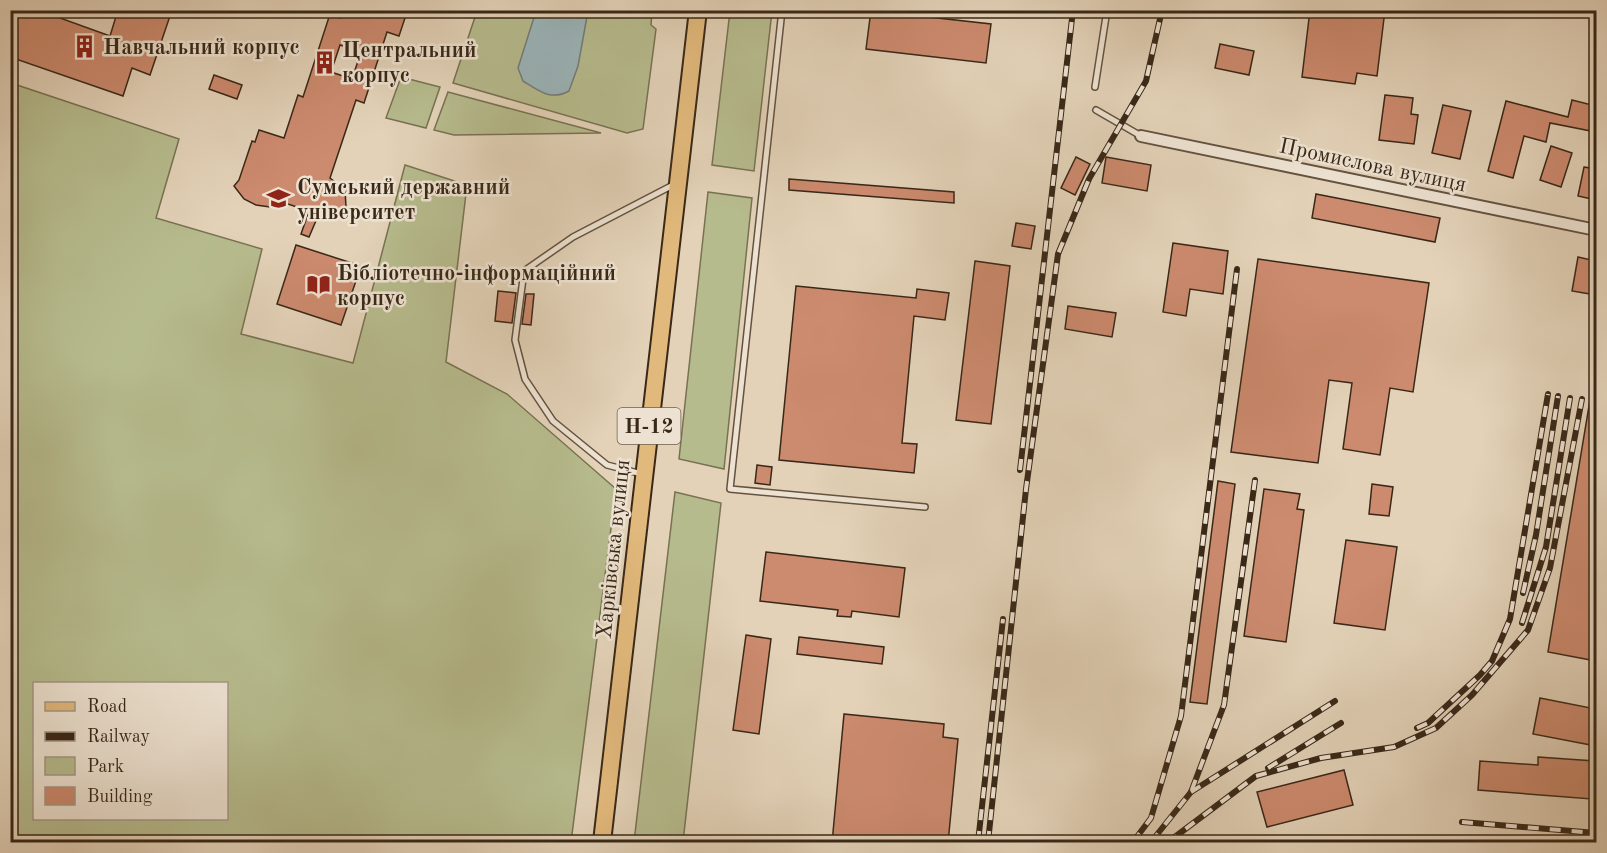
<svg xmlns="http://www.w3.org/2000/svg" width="1607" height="853" viewBox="0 0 1607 853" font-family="'Old Standard TT',serif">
	<rect width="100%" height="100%" fill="#e3d2b8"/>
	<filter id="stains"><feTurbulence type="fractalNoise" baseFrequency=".00333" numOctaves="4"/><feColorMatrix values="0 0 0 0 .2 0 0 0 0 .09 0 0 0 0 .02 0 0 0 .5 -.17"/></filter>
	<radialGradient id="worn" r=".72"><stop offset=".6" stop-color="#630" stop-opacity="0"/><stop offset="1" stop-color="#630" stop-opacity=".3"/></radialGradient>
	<g fill="#b6bb8d" stroke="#787252" stroke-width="1.5" fill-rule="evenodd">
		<polygon points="477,11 652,11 651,25 656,29 643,129 627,133 453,83"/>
		<polygon points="730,11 772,11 754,171 712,165"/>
		<polygon points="401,77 440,87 426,128 386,118"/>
		<path d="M11 83 179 139 156 218 262 249 241 334 353 363 405 165 467 185 446 362 507 394 616 489 571 842H11ZM34 684H226V818H34Z"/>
		<polygon points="448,92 601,133 454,135 434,130"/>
		<polygon points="708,192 752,198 724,469 679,459"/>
		<polygon points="675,492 721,503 683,842 634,842"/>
	</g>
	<path fill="#9ab5ba" stroke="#737d79" stroke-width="1.5" d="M536 11H588L578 66 569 91C551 101 539 91 523 81L518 68Z"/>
	<g fill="#cc8a6e" stroke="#392818" stroke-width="1.5" fill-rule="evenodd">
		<polygon points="10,10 38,10 110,36 118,10 172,10 150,75 132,68 123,96 10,57"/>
		<path d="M343 10H394L406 15 399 36 387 32 364 103 356 100 330 178 345 190 346 207 337 215 318 216 309 237 301 234 309 211 282 202 270 207 256 205 244 199 234 186 239 180 252 141 255 142 259 130 284 138 298 95 303 97 330 14 340 18ZM340 45 361 52 352 79 331 72Z"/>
		<polygon points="871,10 921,10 920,16 991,24 986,63 866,49"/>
		<polygon points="1310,10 1385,10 1377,76 1357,73 1355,84 1302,77"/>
		<polygon points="1220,44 1254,51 1249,75 1215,68"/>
		<polygon points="214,75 242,85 237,99 209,89"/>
		<polygon points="1385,95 1413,98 1411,114 1418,115 1414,144 1379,140"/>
		<polygon points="1572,100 1596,106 1596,132 1550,123 1546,142 1524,136 1513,178 1488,171 1506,101 1568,117"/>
		<polygon points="1443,105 1471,111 1460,159 1432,153"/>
		<polygon points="1551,146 1572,153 1561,187 1540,180"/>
		<polygon points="1076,157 1090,164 1075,195 1061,188"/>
		<polygon points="1106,157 1151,165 1147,191 1102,183"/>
		<polygon points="1584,167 1596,169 1596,200 1578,196"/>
		<polygon points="789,179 954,192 954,203 789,190"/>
		<polygon points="1316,194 1440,218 1435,242 1312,218"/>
		<polygon points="1016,223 1035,226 1031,249 1012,246"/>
		<polygon points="1173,243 1228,251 1223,294 1190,289 1186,316 1163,312"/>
		<polygon points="296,245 361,266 341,325 277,304"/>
		<polygon points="1578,257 1596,261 1596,295 1572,291"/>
		<polygon points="1258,259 1429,283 1413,392 1390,388 1380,455 1343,449 1352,383 1329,380 1318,463 1231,452"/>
		<polygon points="975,261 1010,266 991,424 956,420"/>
		<polygon points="796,286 916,298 917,289 949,293 945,320 914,316 902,443 917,444 914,473 779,460"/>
		<polygon points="498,291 516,293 512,323 495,321"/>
		<polygon points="526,294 534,294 531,325 522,324"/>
		<polygon points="1068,306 1116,313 1112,337 1065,329"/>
		<polygon points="1591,394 1596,395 1596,661 1548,652"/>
		<polygon points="757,465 772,467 770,485 755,483"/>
		<polygon points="1218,481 1235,484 1207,704 1190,702"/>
		<polygon points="1372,484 1393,487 1389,516 1369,514"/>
		<polygon points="1264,489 1300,494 1297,509 1304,510 1286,642 1244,636"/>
		<polygon points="1346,540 1397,547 1385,630 1334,623"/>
		<polygon points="766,552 905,568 899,617 852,611 851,617 837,616 838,610 760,601"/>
		<polygon points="746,635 771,639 759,734 733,730"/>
		<polygon points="799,637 884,647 882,664 797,654"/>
		<polygon points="1540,698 1596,709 1596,746 1533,734"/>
		<polygon points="844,714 944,724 943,737 958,739 948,843 832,843"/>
		<polygon points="1538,757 1595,761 1592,799 1478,790 1480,761 1538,765"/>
		<polygon points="1344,770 1353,805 1267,827 1257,792"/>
	</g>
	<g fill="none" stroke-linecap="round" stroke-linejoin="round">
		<defs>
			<g id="lane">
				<polyline points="782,10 730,489 925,507"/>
				<polyline points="1095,87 1107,10"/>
				<polyline points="1096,110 1141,136"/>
				<polyline points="642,474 607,465 553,421 525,379 515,340 524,271 573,237 675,184"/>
			</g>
			<polyline id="street" points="1141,136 1596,230"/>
			<polyline id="primary" points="602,842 698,10"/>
		</defs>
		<use href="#lane" stroke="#645240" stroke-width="8"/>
		<use href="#street" stroke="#645240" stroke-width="14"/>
		<use href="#primary" stroke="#392818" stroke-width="20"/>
		<use href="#lane" stroke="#ede2d1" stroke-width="5"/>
		<use href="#street" stroke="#ede2d1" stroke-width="10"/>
		<use href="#primary" stroke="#e2b97c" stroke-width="16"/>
		<defs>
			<g id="rail">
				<polyline points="1020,470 1073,10"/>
				<polyline points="1523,593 1536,535 1558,396"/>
				<polyline points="1522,623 1546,547 1570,398"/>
				<polyline points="1417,728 1428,723 1480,675 1492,661 1510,619 1548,394"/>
				<polyline points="1268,768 1341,723"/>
				<polyline points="1191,792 1335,701"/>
				<polyline points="1462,822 1596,833"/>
				<polyline points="978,842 1003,619"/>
				<polyline points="988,842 1026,489 1058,254 1089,179 1146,81 1162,10"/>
				<polyline points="1133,842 1151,818 1181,716 1237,269"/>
				<polyline points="1151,842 1191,792 1224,705 1255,480"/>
				<polyline points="1168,842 1256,776 1321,758 1394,747 1436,728 1472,695 1528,630 1550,568 1582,399"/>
			</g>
		</defs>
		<use href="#rail" stroke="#392818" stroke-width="6"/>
		<use href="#rail" stroke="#ede2d1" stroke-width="4" stroke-dasharray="11" stroke-linecap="butt"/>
	</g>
	<defs>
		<symbol id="building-bare" viewBox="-9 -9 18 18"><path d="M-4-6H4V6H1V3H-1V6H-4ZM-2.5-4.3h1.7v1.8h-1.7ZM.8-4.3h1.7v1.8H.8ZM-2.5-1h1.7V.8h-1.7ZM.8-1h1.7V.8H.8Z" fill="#8f2418" stroke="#ede2d1" stroke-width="2.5" paint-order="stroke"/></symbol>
		<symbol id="university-bare" viewBox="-9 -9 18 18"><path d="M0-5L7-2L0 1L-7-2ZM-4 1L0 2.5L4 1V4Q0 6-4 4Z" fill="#8f2418" stroke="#ede2d1" stroke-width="2.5" paint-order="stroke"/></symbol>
		<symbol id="library-bare" viewBox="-9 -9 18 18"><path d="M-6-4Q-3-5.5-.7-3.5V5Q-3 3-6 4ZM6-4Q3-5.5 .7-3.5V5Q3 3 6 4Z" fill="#8f2418" stroke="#ede2d1" stroke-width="2.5" paint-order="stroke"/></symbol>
	</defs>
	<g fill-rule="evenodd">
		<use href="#building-bare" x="68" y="30" width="33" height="33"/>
		<use href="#building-bare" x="308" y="46" width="33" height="33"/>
		<use href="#university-bare" x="262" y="182" width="33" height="33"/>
		<use href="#library-bare" x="302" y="268" width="33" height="33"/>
	</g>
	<g text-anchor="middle" stroke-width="5" stroke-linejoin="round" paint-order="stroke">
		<rect fill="#ede2d1" stroke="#6f6050" stroke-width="1.5" x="617.5" y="408" width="63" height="36" rx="4.5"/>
		<g font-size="21" font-weight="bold" fill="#392818">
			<text x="649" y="433">Н-12</text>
		</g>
		<g font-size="22" font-weight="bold" fill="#392818" stroke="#ede2d1" text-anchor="start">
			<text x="103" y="54">Навчальний корпус</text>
			<text x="342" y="57">Центральний<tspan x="342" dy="25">корпус</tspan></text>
			<text x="297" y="194">Сумський державний<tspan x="297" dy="25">університет</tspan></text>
			<text x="337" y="280">Бібліотечно-інформаційний<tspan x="337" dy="25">корпус</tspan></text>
		</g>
		<g font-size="22" fill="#392818" stroke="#ede2d1">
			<text transform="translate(1373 164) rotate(12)" y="8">Промислова вулиця</text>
			<text transform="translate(612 549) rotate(-84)" y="8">Харківська вулиця</text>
		</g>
	</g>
	<rect width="1607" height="853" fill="none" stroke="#e3d2b8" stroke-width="36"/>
	<rect x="12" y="12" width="1583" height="829" fill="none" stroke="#392818" stroke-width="3"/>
	<rect x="18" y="18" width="1571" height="817" fill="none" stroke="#392818" stroke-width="1.5"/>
	<rect x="33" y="682" width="195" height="138" fill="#ede2d1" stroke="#a59887" stroke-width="1.5"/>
	<rect x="45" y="702" width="30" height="9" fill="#e2b97c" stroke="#a59887" stroke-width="1.5"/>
	<text x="87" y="712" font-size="18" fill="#392818">Road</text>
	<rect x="45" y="732" width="30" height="9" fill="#392818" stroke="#a59887" stroke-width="1.5"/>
	<text x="87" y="742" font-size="18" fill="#392818">Railway</text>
	<rect x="45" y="757" width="30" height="18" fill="#b6bb8d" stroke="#a59887" stroke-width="1.5"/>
	<text x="87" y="772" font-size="18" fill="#392818">Park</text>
	<rect x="45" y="787" width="30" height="18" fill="#cc8a6e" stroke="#a59887" stroke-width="1.5"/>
	<text x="87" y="802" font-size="18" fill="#392818">Building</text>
	<rect width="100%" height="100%" filter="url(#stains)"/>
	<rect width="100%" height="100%" fill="url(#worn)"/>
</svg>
